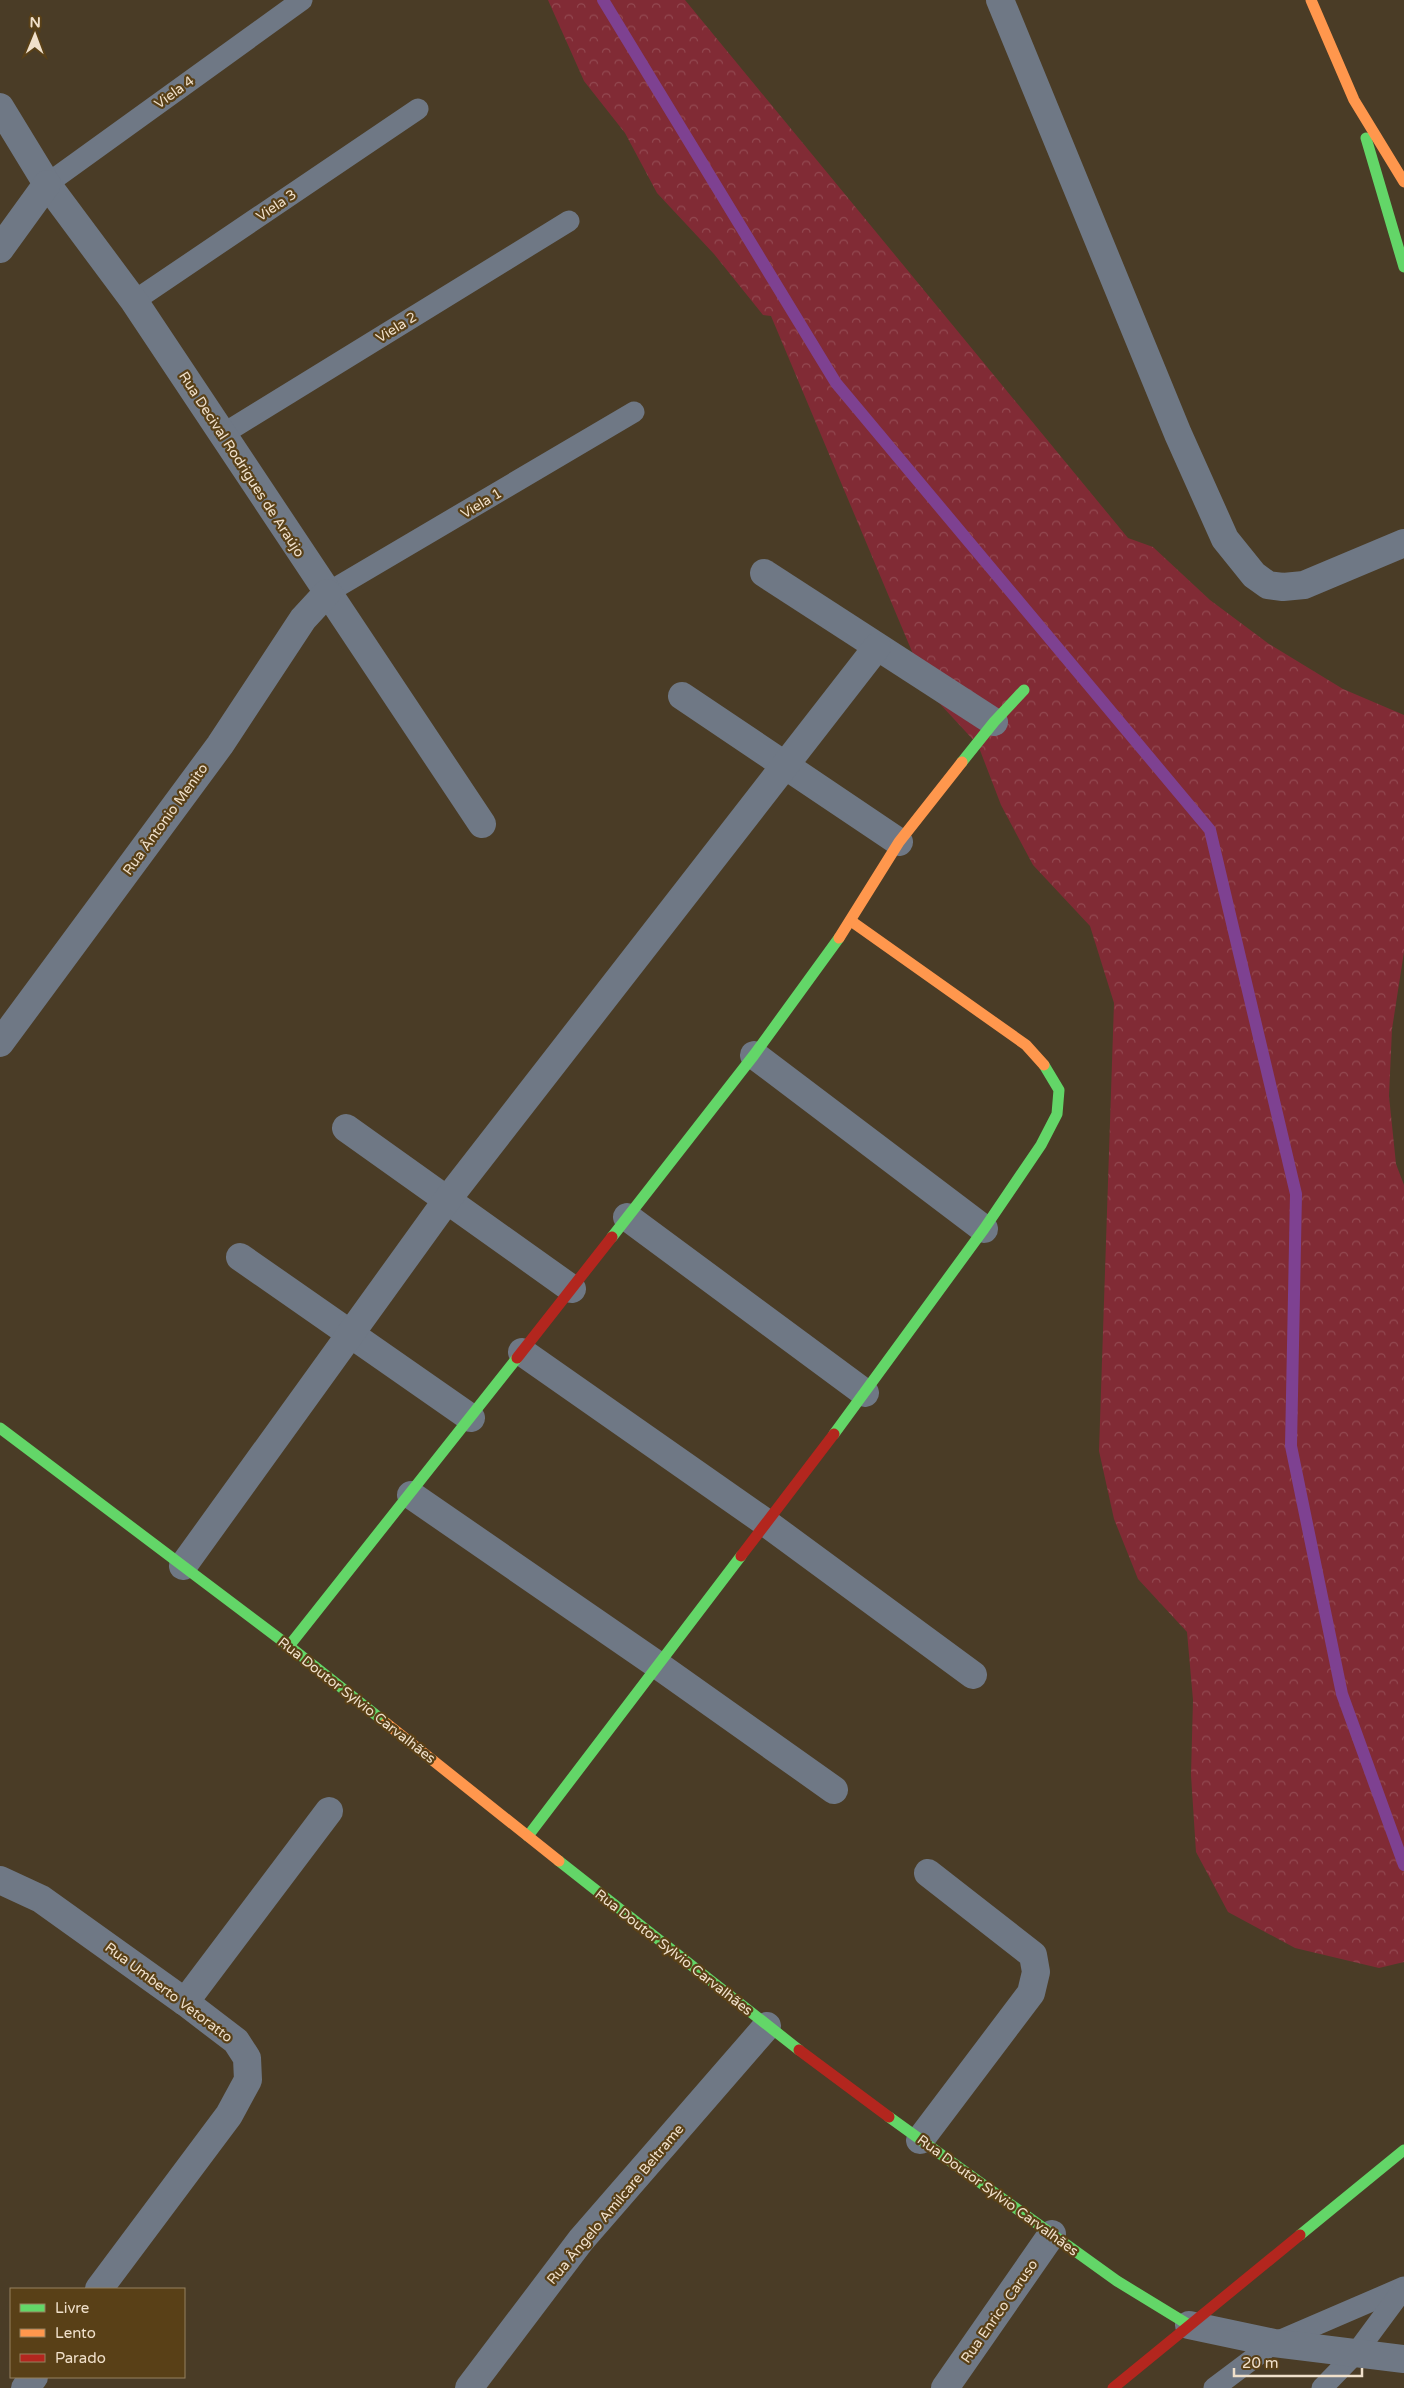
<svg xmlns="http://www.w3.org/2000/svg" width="1404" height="2388" viewBox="0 0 1404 2388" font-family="'Varela Round',sans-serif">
	<defs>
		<pattern id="forest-crowns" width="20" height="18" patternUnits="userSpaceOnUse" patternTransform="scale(1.25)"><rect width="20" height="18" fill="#812b35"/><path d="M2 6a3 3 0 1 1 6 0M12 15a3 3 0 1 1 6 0" fill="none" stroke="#934951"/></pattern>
	</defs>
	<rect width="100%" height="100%" fill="#4a3c26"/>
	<polygon fill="url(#forest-crowns)" points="548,0 685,0 1128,538 1153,547 1210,600 1269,644 1343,689 1404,715 1404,952 1392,1029 1389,1096 1396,1164 1404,1185 1404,1962 1379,1968 1295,1948 1228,1912 1196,1852 1191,1775 1193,1700 1187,1632 1138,1579 1114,1519 1099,1451 1114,1003 1090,926 1033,865 1001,805 978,745 929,692 771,316 763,315 714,254 657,193 625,133 584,81"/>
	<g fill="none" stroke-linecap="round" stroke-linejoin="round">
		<polyline stroke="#7e4191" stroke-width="12" points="603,0 836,383 1210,830 1296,1194 1291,1446 1342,1694 1404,1865"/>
		<g stroke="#6f7885" stroke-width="21">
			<polyline points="47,184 302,0"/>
			<polyline points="134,301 418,109"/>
			<polyline points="223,434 569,221"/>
			<polyline points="327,593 634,412"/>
			<polyline points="1214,2388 1274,2343 1404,2287"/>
			<polyline points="1322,2388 1356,2353 1404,2288"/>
		</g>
		<g stroke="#6f7885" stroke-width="28">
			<polyline points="1000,0 1178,434 1225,539 1254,575 1268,585 1283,587 1304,585 1404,543"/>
			<polyline points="0,107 47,184 134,301 482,824"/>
			<polyline points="0,249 47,184"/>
			<polyline points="764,573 994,722"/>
			<polyline points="682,696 899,842"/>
			<polyline points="0,1043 220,745 303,619 327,593"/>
			<polyline points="754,1055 984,1229"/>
			<polyline points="346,1128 572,1289"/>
			<polyline points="627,1217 865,1393"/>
			<polyline points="240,1257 471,1418"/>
			<polyline points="522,1352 765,1522 973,1675"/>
			<polyline points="411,1495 659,1666 834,1790"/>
			<polyline points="183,1566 447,1200 877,647"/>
			<polyline points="0,1880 41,1899 185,2002 236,2041 247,2058 248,2080 229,2115 99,2289"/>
			<polyline points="185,2002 329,1811"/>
			<polyline points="920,2140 1031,1993 1036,1972 1033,1955 928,1873"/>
			<polyline points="1189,2325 1274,2343 1404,2359"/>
			<polyline points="25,2388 34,2377"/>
			<polyline points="469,2388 581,2240 767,2026"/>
			<polyline points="945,2388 1052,2234"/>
		</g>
		<g stroke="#63d668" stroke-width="11">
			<polyline points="1366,138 1404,267"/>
			<polyline points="962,762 994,722 1024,690"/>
			<polyline points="612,1237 754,1055 839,938"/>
			<polyline points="0,1428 289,1646 386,1723"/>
			<polyline points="834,1434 984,1229 1041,1145 1057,1114 1059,1090 1044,1065"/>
			<polyline points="289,1646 517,1358"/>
			<polyline points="528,1836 741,1556"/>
			<polyline points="559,1861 799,2050"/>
			<polyline points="889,2117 1117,2281 1189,2325"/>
			<polyline points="1300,2235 1404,2150"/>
		</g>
		<g stroke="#ff974d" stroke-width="11">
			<polyline points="1311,0 1354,100 1404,182"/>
			<polyline points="851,921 1026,1045 1044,1065"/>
			<polyline points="839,938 899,842 962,762"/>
			<polyline points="386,1723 559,1861"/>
		</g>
		<g stroke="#b3261e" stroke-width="11">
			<polyline points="517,1358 612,1237"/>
			<polyline points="741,1556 834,1434"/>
			<polyline points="799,2050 889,2117"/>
			<polyline points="1113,2388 1300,2235"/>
		</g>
	</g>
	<g text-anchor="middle" stroke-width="4.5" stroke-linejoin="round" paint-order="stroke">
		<g font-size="14" fill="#f0e0cb" stroke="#594017">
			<text transform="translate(174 92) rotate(-36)" y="5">Viela 4</text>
			<text transform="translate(276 205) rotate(-34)" y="5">Viela 3</text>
			<text transform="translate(396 327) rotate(-32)" y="5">Viela 2</text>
			<text transform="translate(242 464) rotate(57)" y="5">Rua Decival Rodrigues de Araújo</text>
			<text transform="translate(481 503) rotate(-31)" y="5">Viela 1</text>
			<text transform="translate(165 819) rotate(-54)" y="5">Rua Ântonio Menito</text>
			<text transform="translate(357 1700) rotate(38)" y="5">Rua Doutor Sylvio Carvalhães</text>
			<text transform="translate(674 1952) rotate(38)" y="5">Rua Doutor Sylvio Carvalhães</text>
			<text transform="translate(169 1992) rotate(37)" y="5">Rua Umberto Vetoratto</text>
			<text transform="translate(998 2195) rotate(36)" y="5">Rua Doutor Sylvio Carvalhães</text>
			<text transform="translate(615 2204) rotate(-50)" y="5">Rua Ângelo Amilcare Beltrame</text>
			<text transform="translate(999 2311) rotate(-55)" y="5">Rua Enrico Caruso</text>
		</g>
	</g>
	<rect x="10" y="2288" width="175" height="90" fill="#594017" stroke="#95805f"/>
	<rect x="20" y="2304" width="25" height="8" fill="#63d668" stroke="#95805f"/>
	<text x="55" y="2313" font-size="15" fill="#f0e0cb">Livre</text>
	<rect x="20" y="2329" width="25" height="8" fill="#ff974d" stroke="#95805f"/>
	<text x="55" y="2338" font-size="15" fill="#f0e0cb">Lento</text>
	<rect x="20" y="2354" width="25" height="8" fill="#b3261e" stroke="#95805f"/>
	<text x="55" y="2363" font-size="15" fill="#f0e0cb">Parado</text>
	<g transform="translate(35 35) rotate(1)" stroke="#594017" stroke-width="4" paint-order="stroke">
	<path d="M0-4L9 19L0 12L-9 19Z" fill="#f0e0cb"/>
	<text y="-8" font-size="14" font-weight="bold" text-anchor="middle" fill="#f0e0cb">N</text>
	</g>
	<path d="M1234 2368v8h128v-8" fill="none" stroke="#f0e0cb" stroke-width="2.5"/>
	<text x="1242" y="2368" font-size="15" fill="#f0e0cb" stroke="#594017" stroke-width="4" paint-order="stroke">20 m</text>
</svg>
